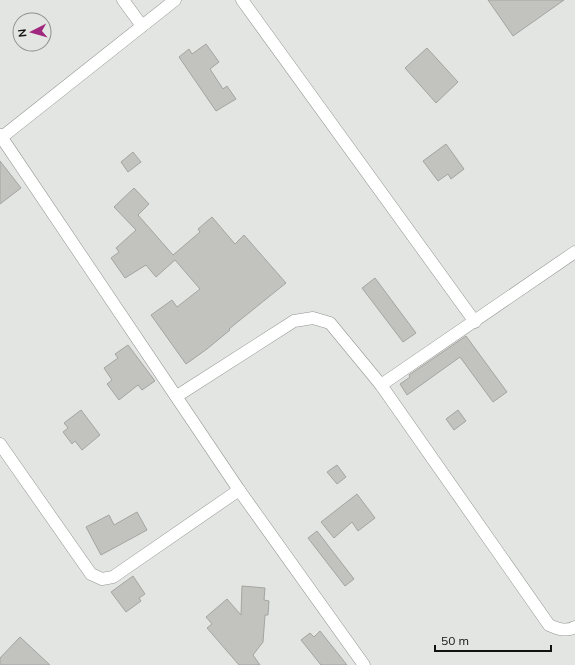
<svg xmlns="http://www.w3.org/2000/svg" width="575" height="665" viewBox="0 0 575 665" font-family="Mulish,sans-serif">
	<rect width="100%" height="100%" fill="#e3e5e2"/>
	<g fill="#c2c2be" stroke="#a4a4a1">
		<polygon points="488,0 564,0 513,36"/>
		<polygon points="206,44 219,62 210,69 223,89 227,86 236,99 216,111 179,57 189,49 192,54"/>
		<polygon points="427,48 458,82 436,103 405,68"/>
		<polygon points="446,144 464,169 451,179 448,174 438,181 423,161"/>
		<polygon points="133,152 141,162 128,172 121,162"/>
		<polygon points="0,161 21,188 0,204"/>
		<polygon points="134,188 149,204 138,215 173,255 200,232 198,229 212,217 235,244 244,235 286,283 229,329 230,330 207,349 186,364 151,315 172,300 177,307 200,289 175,260 156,277 146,265 125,278 111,258 119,252 116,248 136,230 114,207"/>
		<polygon points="375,278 416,333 403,342 362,288"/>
		<polygon points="466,336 507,392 493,402 460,357 407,395 400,384 410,377 409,375"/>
		<polygon points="128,345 155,381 142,390 138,385 119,400 107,384 112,380 104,368 118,358 115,354"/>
		<polygon points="81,410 100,435 82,450 75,441 72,444 63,432 68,428 64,423"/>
		<polygon points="458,410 466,421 454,430 446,419"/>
		<polygon points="337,465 346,477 337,484 327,472"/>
		<polygon points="357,494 375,518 358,531 352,522 334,538 321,522"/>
		<polygon points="137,512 147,530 101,555 86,527 109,515 114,525"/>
		<polygon points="317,531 354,579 345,586 308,538"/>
		<polygon points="133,576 145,594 139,598 141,601 126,612 111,592"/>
		<polygon points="242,586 265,588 264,600 269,601 268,615 265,615 263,642 253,655 260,665 239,665 207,628 212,624 206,617 227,599 241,615"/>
		<polygon points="320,631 347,665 321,665 301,640 310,633 314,637"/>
		<polygon points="20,637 50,665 0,665 0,658"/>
	</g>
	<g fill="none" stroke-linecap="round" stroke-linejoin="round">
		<defs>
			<g id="street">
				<polyline points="123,0 142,26"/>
				<polyline points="242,0 475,322"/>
				<polyline points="0,135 239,490 364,665"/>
				<polyline points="2,137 175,0"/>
				<polyline points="381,385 575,252"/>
				<path d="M177 396 294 321 313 318 330 323 381 385 549 625C558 629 566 632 575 627"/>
				<polyline points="0,444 91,574 102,579 113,577 239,490"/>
			</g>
		</defs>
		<use href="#street" stroke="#929592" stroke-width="13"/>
		<use href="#street" stroke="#fff" stroke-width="12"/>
	</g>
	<g transform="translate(32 32) rotate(264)"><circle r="19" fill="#e3e5e2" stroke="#8f918e"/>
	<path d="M0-3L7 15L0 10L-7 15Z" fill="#a0287f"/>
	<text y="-6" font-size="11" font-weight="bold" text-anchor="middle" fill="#111211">N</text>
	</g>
	<path d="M435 645v6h116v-6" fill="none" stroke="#111211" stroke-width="2"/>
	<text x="441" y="645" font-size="12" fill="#111211" stroke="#e3e5e2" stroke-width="3" paint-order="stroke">50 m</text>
</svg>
